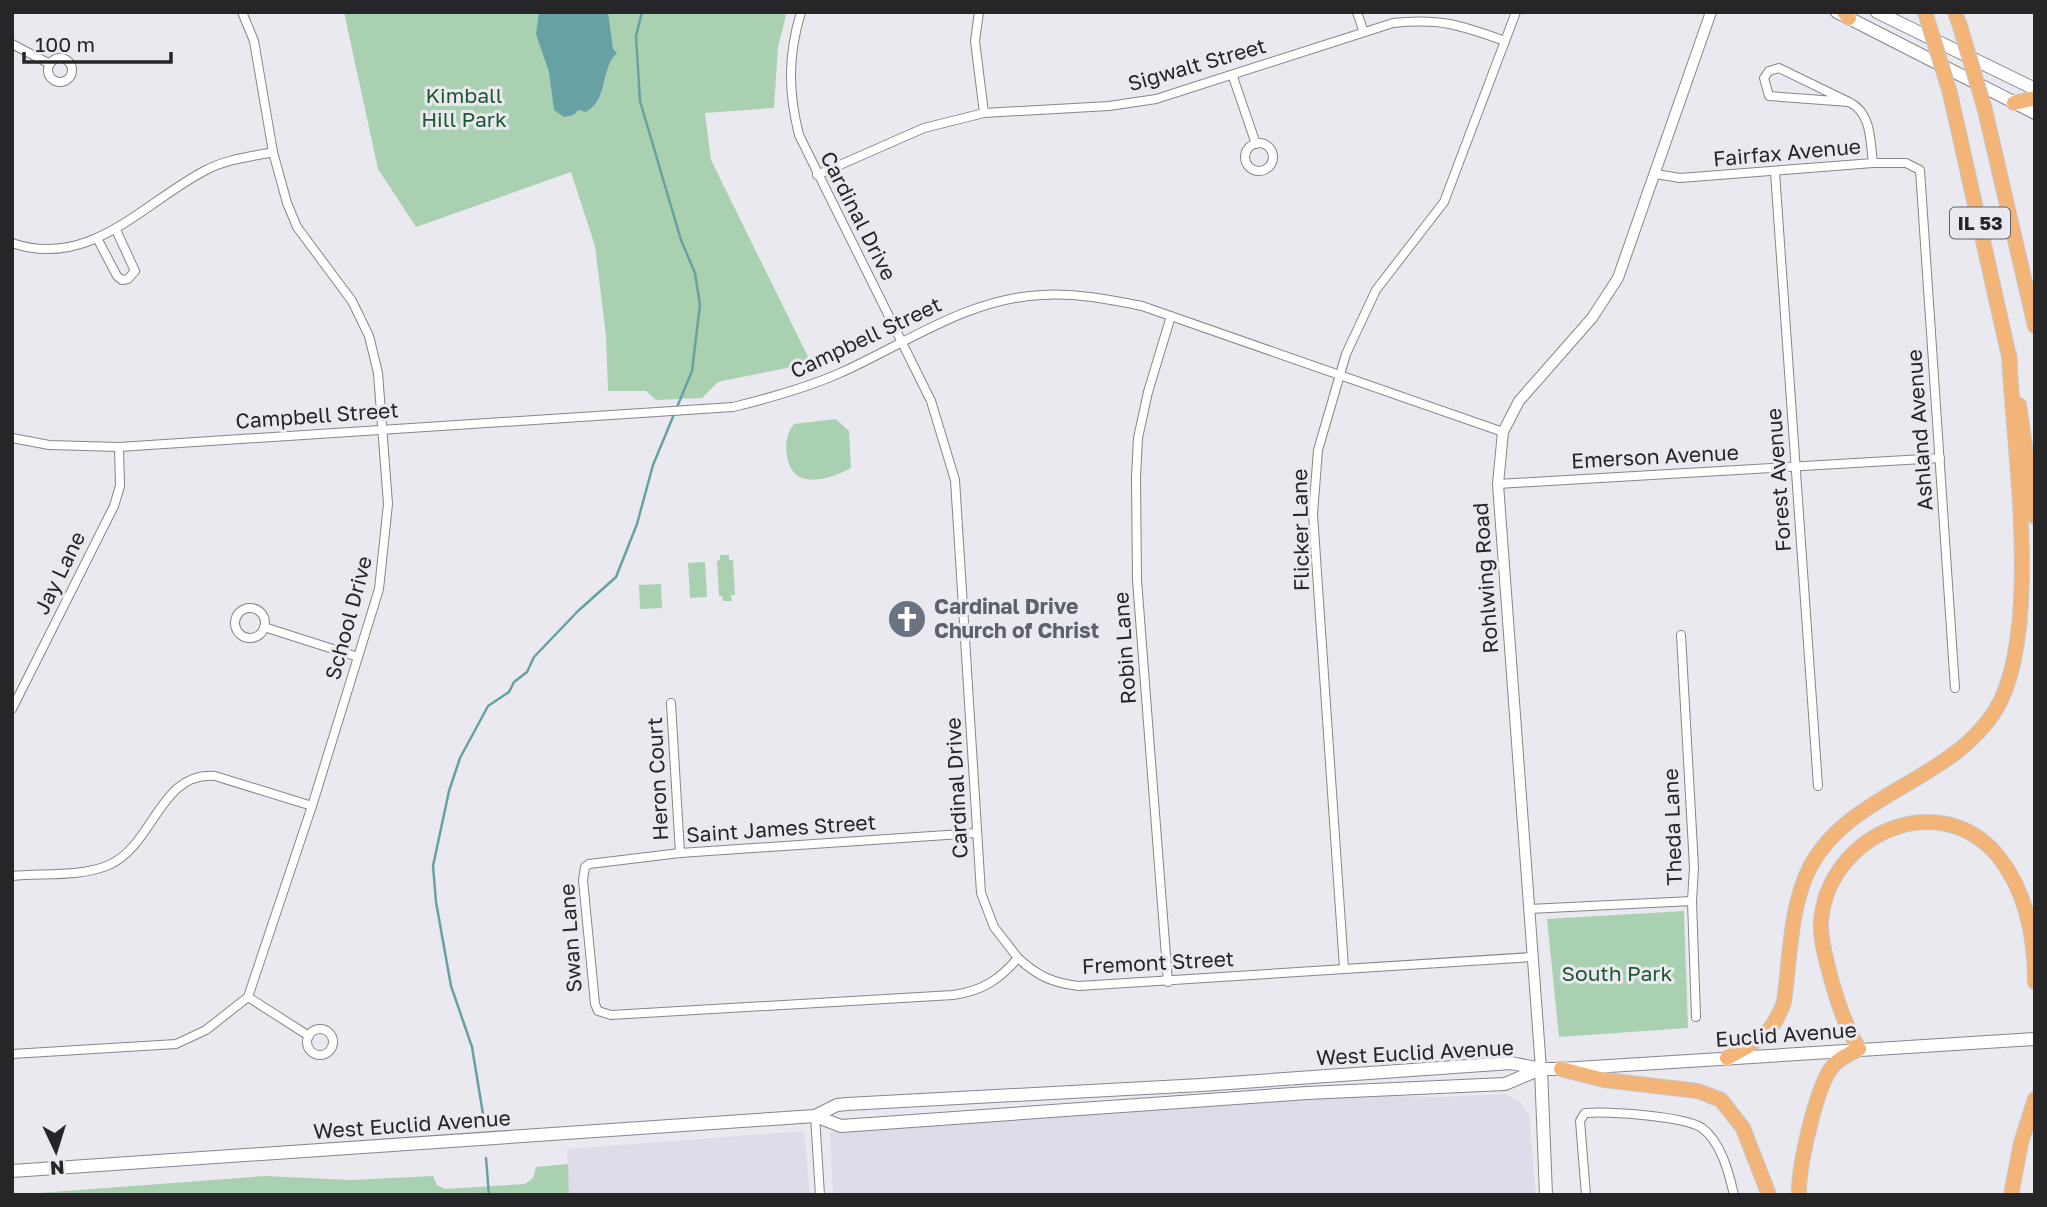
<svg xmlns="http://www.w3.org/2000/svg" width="2047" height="1207" viewBox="0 0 2047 1207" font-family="'Golos Text',sans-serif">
	<rect width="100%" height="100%" fill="#ebe9f0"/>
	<g fill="#e0dbe8">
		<polygon points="1506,1094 1521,1103 1529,1114 1536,1195 833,1195 830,1132 1343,1095 1440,1097"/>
		<polygon points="804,1131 810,1195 569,1195 567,1149"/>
	</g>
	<g fill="#a9d0b1">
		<polygon points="344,12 780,12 786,15 778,47 774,108 705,113 711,160 811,363 718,382 702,398 656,400 646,391 608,391 606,336 595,246 571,172 416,227 378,169"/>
		<path d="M836 419 849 431 851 468C829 480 792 491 787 456 785 444 786 434 794 424Z"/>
		<polygon points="720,555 729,555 729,560 733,560 735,595 731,595 732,601 723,601 722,596 719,596 717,561 720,560"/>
		<polygon points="705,562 707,597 690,598 688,563"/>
		<polygon points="661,584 662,608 640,609 639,585"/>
		<polygon points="1684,911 1688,1028 1559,1037 1547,919"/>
		<polygon points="568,1164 569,1195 12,1195 265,1176 350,1180 433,1176 437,1185 445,1189 525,1184 533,1178 536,1167"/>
	</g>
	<path fill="#68a1a4" d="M539 12H608L613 49 617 53C600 68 609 99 586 112L579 110 573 115 564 117 554 110 549 72 536 34Z"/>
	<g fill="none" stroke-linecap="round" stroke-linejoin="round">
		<g stroke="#68a1a4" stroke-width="2.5">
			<polyline points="484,1120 472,1047 451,986 436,902 433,866 449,791 460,758 488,706 509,692 514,682 527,672 534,657 578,611 616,577 637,524 653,465 692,371 700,305 695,273 681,240 640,101 636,36 642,12"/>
			<polyline points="486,1158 489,1195"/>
		</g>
		<defs>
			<g id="minor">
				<path d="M801 12C788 55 788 91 799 135L931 401 955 480 981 893 994 927 1018 958"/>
				<polyline points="979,12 975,41 984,113"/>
				<polyline points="1357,12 1363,30"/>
				<polyline points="12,44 50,64"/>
				<circle cx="60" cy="70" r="12"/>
				<polyline points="1233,77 1256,144"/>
				<path d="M1849 102 1769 96 1764 78 1769 71 1779 68 1849 102C1872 113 1870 141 1873 163"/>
				<circle cx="1259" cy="157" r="14"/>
				<polyline points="1775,172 1818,786"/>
				<polyline points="1656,174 1680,178 1873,163 1906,163 1920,170 1955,688"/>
				<path d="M817 175 924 128 984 113 1109 106 1156 99 1393 23C1441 18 1460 25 1505 41"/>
				<polyline points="97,238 117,276 122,280 128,279 135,271 116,230"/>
				<path d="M12 243C90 270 144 202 206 170 227 159 250 157 273 152"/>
				<path d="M12 438 49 445 119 447 733 407C770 398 806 388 840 373 905 344 968 298 1042 295 1076 293 1108 299 1142 306L1503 432"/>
				<polyline points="1498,484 1940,458"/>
				<circle cx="250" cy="623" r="15"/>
				<polyline points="264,627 358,657"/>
				<polyline points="1681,635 1694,867 1692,901 1696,1017"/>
				<polyline points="671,703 680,853"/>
				<polyline points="12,709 114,506 120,486 119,447"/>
				<path d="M976 833 680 853 589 864 585 867 583 880 595 1004 598 1011 611 1015 953 995C982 991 999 980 1018 958 1037 976 1053 983 1079 986L1532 957"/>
				<path d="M12 876C42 873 81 877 109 865 154 845 160 771 215 776L312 806"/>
				<polyline points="1529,909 1692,901"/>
				<polyline points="1344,968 1313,514 1318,450 1346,354 1376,290 1444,202 1516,12"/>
				<polyline points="1168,982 1137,580 1136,477 1138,438 1148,392 1171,316"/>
				<polyline points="248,997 309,1036"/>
				<circle cx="320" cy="1042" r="13"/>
				<polyline points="12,1054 176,1044 206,1030 248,997 312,806 379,589 388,504 378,373 369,336 352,301 297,227 287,203 273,152 254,41 242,12"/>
				<polyline points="815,1116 820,1195"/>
				<path d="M1586 1195 1580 1121 1585 1113C1607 1111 1684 1116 1702 1128 1721 1142 1729 1173 1734 1195"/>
			</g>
			<polyline id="tertiary" points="1541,1069 1498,484 1503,432 1519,401 1592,318 1618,278 1711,12"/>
			<g id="secondary">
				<polyline points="1837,12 2035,113"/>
				<polyline points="1877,12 2035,89"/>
				<polyline points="1541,1069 1546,1195"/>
				<polyline points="815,1116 841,1126 1307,1093 1505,1084 1540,1069"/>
				<polyline points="12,1171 815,1116 837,1105 847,1104 1201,1085 1511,1063 1541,1069 1561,1069 2035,1039"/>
			</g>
			<g id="motorway">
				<polyline points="1844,12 1849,18"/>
				<polyline points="1955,12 1960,26"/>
				<polyline points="1950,93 2010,361"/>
				<polyline points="2014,103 2035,98"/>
				<polyline points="1985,110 2035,326"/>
				<polyline points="2019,405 2035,517"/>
				<path d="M1727 1058C1757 1041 1772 1036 1784 1002 1790 959 1790 906 1810 867 1849 793 1950 782 1995 711 2043 634 2013 446 2009 354"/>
				<polyline points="1561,1069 1604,1080 1698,1091 1721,1100 1743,1128 1769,1195"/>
				<path d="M1799 1195C1798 1168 1816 1088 1832 1067 1839 1058 1849 1054 1859 1049 1845 1026 1837 1001 1830 975 1826 958 1820 940 1821 922 1827 836 1938 784 1998 856 2027 892 2035 938 2035 982"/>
				<polyline points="2011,1195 2021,1143 2035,1099"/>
			</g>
		</defs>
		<use href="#minor" stroke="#87858b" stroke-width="10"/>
		<use href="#tertiary" stroke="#87858b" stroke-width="12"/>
		<use href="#secondary" stroke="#87858b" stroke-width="14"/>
		<use href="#motorway" stroke="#c7c6c7" stroke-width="16"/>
		<use href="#minor" stroke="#fff" stroke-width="8"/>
		<use href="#tertiary" stroke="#fff" stroke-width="10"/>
		<use href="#secondary" stroke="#fff" stroke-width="12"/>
		<use href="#motorway" stroke="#f2b477" stroke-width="14"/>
		<defs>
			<g id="motorway-bridge">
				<polyline points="1925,12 1950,93"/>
				<polyline points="1960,26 1985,110"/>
			</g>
		</defs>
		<use href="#motorway-bridge" stroke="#c7c6c7" stroke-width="16" stroke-linecap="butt"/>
		<use href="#motorway-bridge" stroke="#f2b477" stroke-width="14"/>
	</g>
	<defs>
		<symbol id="church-disc" viewBox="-11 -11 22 22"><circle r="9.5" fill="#6b7280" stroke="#ebe9f0"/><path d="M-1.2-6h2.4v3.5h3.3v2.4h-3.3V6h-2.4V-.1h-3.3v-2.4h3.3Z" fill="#fff"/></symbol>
	</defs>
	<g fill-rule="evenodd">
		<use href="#church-disc" x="885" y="597" width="44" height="44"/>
	</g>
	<g text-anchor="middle" stroke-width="6" stroke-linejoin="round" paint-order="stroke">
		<rect fill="#ebe9f0" stroke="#616064" stroke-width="2" x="1950" y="207.5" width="60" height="31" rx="5"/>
		<g font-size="19" font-weight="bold" fill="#262528">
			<text x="1980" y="230">IL 53</text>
		</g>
		<g font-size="21" fill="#262528" stroke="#ebe9f0">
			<text transform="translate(1197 65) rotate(-16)" y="7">Sigwalt Street</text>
			<text transform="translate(1787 153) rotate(-5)" y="7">Fairfax Avenue</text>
			<text transform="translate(858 216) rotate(63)" y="7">Cardinal Drive</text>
			<text transform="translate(866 338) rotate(-25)" y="7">Campbell Street</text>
			<text transform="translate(317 416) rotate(-4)" y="7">Campbell Street</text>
			<text transform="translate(1920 430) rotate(-94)" y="7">Ashland Avenue</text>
			<text transform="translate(1655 457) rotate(-3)" y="7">Emerson Avenue</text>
			<text transform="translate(1779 480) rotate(-94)" y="7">Forest Avenue</text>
			<text transform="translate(1301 530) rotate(-91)" y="7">Flicker Lane</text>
			<text transform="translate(60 573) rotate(-64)" y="7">Jay Lane</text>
			<text transform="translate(1486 578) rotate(-94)" y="7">Rohlwing Road</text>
			<text transform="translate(349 618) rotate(-75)" y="7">School Drive</text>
			<text transform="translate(1125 648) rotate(-94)" y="7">Robin Lane</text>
			<text transform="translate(658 779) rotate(-93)" y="7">Heron Court</text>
			<text transform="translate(957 788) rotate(-93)" y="7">Cardinal Drive</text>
			<text transform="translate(1673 827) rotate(-92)" y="7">Theda Lane</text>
			<text transform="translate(781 829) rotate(-4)" y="7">Saint James Street</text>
			<text transform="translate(571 938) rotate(-94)" y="7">Swan Lane</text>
			<text transform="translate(1158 963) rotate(-3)" y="7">Fremont Street</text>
			<text transform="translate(1786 1035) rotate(-4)" y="7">Euclid Avenue</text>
			<text transform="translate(1415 1053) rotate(-3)" y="7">West Euclid Avenue</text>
			<text transform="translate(412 1125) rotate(-4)" y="7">West Euclid Avenue</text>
		</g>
		<g font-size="21" fill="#1d5830" stroke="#ebe9f0">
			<text x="464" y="103">Kimball<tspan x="464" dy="24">Hill Park</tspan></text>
			<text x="1617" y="981">South Park</text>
		</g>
		<g font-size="21" font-weight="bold" fill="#5b616d" stroke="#ebe9f0" text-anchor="start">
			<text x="934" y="614">Cardinal Drive<tspan x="934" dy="24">Church of Christ</tspan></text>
		</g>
	</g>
	<rect width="2047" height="1207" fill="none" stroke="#262528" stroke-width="28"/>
	<g transform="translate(56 1151) rotate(176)" stroke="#ebe9f0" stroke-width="5" paint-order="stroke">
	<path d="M0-5L12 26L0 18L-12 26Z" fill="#262528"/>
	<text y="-10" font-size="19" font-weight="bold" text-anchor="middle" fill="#262528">N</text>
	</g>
	<path d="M24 52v10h147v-10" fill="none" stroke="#262528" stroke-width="3.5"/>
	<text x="35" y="52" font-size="21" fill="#262528" stroke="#ebe9f0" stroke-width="5" paint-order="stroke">100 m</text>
</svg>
